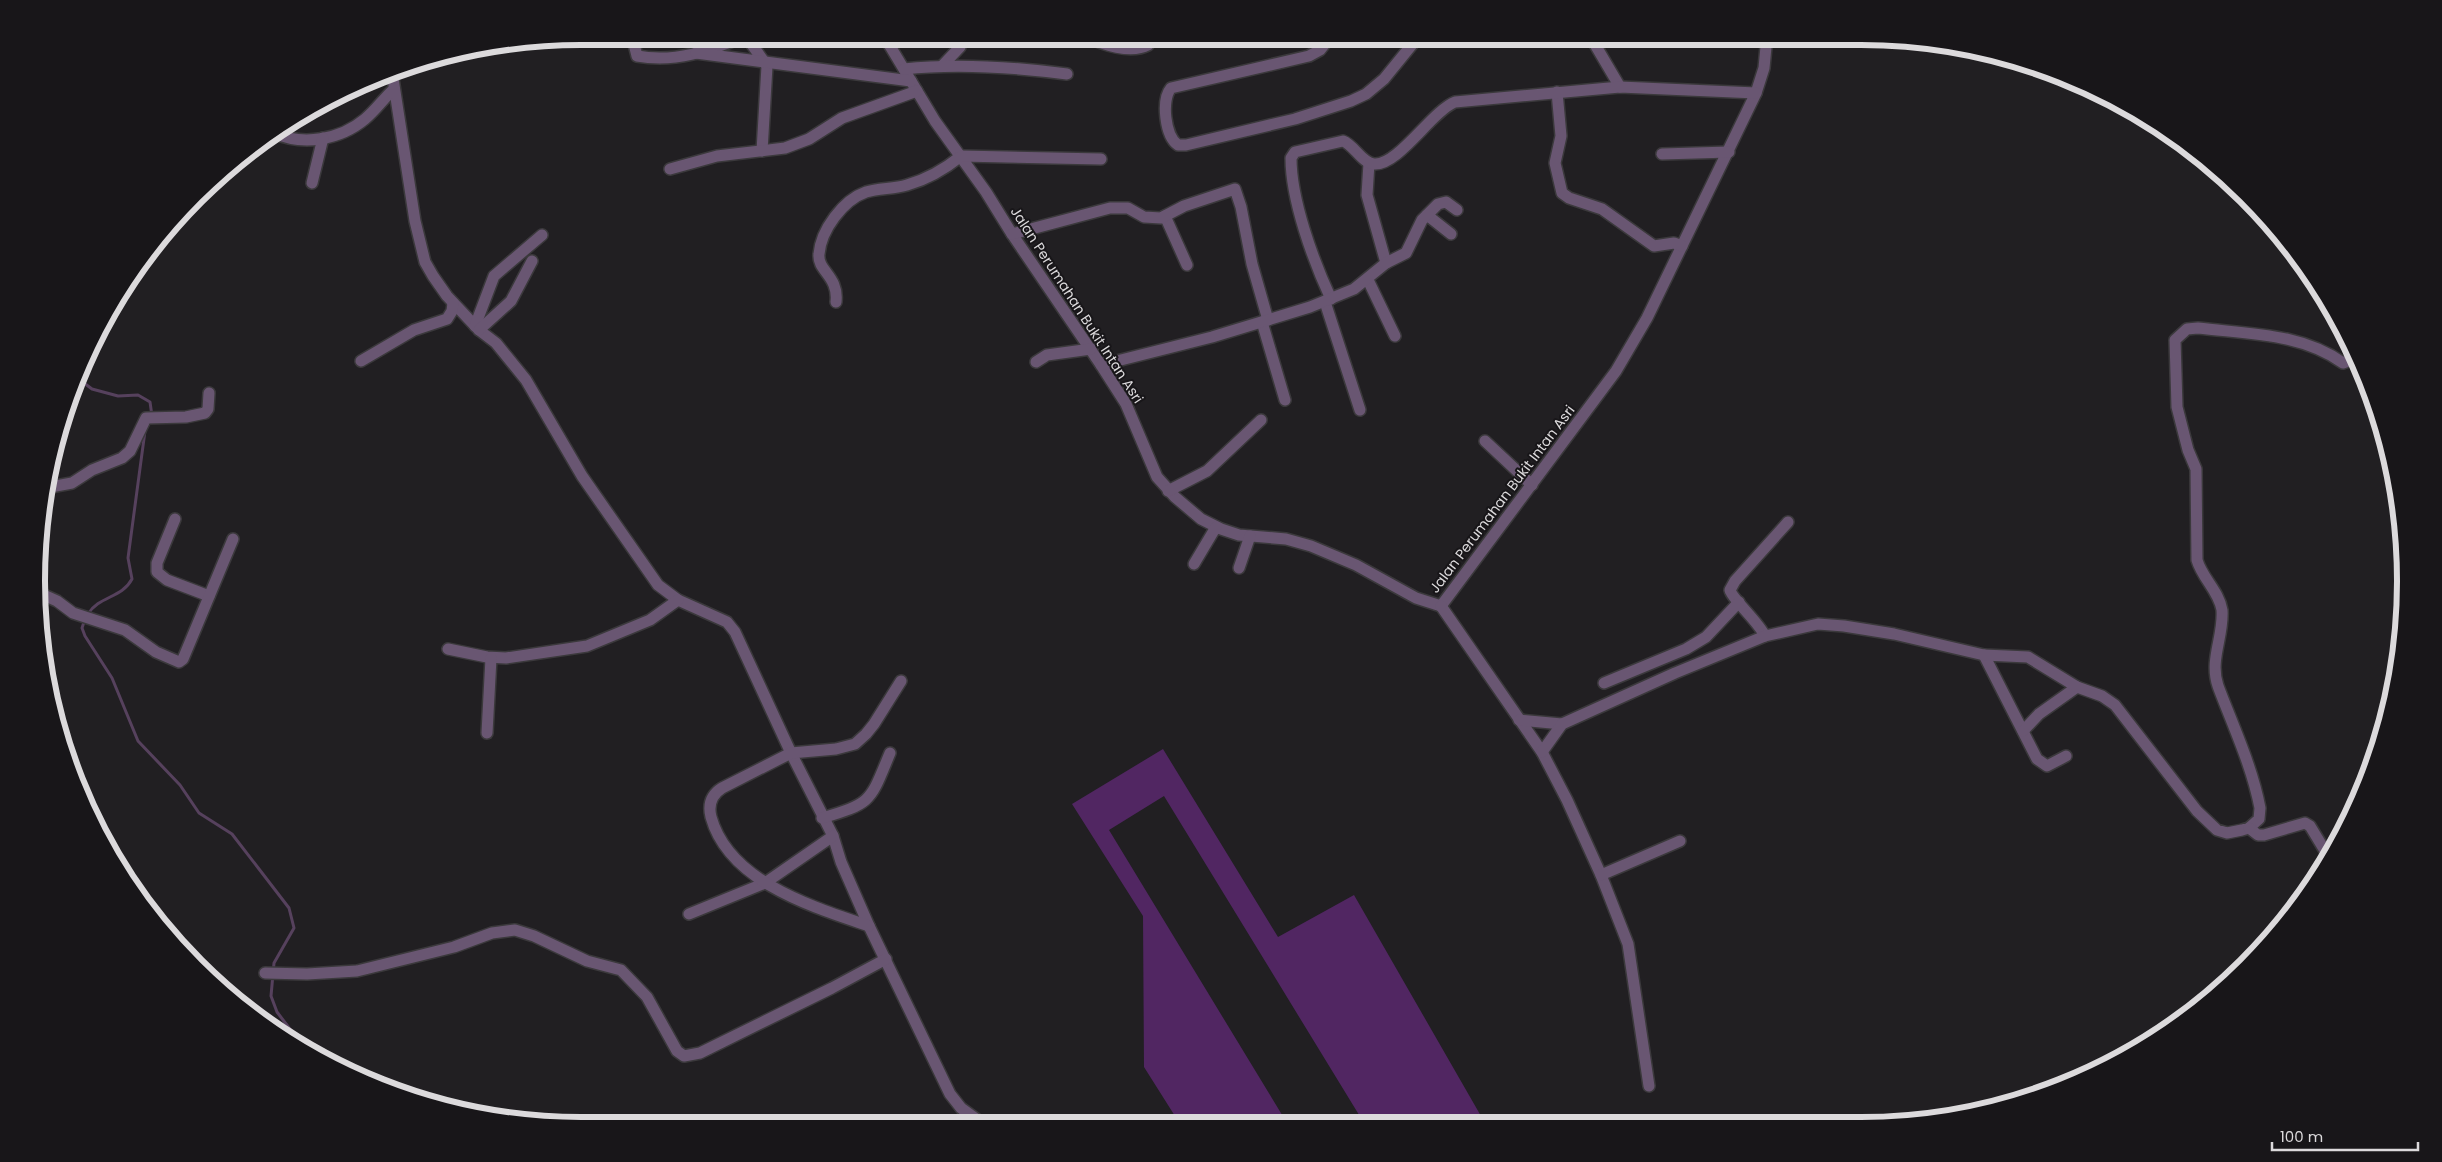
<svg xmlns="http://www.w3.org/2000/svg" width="2442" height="1162" viewBox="0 0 2442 1162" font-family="Poppins,sans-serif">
	<rect width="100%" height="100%" fill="#211f22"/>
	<polygon fill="#512662" points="1163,749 1278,937 1354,895 1485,1123 1364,1123 1164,796 1109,830 1287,1123 1180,1124 1144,1067 1143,916 1072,804"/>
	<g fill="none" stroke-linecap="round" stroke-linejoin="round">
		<g stroke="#56415d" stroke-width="3">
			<polyline points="84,361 131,291 136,267"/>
			<polyline points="81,367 84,383 92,389 118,396 138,395 150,402 152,416"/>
			<path d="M88 614C99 596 122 598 132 579L128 558 145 431"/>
			<polyline points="85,619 82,628 85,636 112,678 138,741 180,785 199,813 232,834 289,908 294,928 274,963 271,996 277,1012 293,1033 294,1043"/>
		</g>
		<defs>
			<g id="minor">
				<path d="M632 36 637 56C675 63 710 51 745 36"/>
				<polyline points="746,36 767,66 762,151"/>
				<polyline points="884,36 935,121 986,192 1012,234 1101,365 1126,404 1157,477 1175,497 1201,519 1221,529 1239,535 1286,539 1311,546 1356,565 1416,598 1441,606 1616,371 1647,318 1756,93 1764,68 1767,36"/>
				<path d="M1086 36C1102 45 1131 54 1148 45L1153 36"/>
				<path d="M1331 36 1320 50 1309 56 1171 88C1161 100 1165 136 1178 145H1186L1295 119 1351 101 1366 94 1384 79 1419 36"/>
				<polyline points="1590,36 1620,87"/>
				<polyline points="696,53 911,81"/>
				<polyline points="943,65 960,47 961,36"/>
				<path d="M904 69C959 63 1013 67 1067 74"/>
				<polyline points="392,72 415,221 425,262 433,276 447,296 479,330 496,343 526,380 582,476 658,585 678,600 727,622 735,632 791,753 833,836 841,862 869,926 950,1094 961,1108 983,1124"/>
				<polyline points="1557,92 1561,136 1555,163 1562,193 1569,198 1602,209 1654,246 1674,243 1682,246"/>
				<path d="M274 133C303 146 340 140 365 119 376 110 384 98 394 89"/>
				<polyline points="1662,154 1729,152"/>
				<polyline points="1369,163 1367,195 1386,263"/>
				<polyline points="670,169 717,156 785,148 809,139 842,118 917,91"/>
				<polyline points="312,183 323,138"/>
				<polyline points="1427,215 1451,234"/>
				<polyline points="1165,216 1187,265"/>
				<polyline points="1012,234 1110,208 1128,208 1144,217 1161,218 1184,206 1235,189 1241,207 1252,264 1268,320"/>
				<polyline points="1368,280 1395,336"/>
				<path d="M1331 299C1313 260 1291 200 1291 158L1295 152 1343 141C1354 145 1362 163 1374 164 1398 166 1432 111 1455 102L1620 87 1756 93"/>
				<path d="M836 302C839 276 817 271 819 254 821 230 843 200 866 192 879 188 894 189 907 185 928 179 945 169 961 156L1101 159"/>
				<polyline points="1325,302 1360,410"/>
				<polyline points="1262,322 1285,400"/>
				<polyline points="475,326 494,276 542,235"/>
				<polyline points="479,330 511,301 532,261"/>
				<polyline points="361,361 414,330 447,319 452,311 453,303"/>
				<polyline points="1036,362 1047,355 1091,349"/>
				<polyline points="1101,365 1212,337 1310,307 1354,289 1386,263 1406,253 1422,220 1438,204 1446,202 1457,210"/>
				<polyline points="1485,441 1532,485"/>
				<polyline points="45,488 72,483 92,470 122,458 130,451 146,418 186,417 205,413 208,409 209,393"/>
				<polyline points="1168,491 1207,471 1261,420"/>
				<polyline points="175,519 157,563 157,572 167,580 209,596"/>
				<polyline points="1194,564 1216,527"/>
				<polyline points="1239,568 1250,536"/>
				<polyline points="37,592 57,601 73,613 125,630 156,652 179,662 183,659 233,539"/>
				<polyline points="1441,606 1542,752 1567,800 1601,875 1628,944 1649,1086"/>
				<path d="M1765 636C1758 621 1732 599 1730 590L1735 581 1788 522"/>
				<polyline points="448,649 487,657 506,658 587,646 650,620 678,600"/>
				<polyline points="1984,655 2037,759 2047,766 2066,756"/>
				<polyline points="1604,683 1686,649 1706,637 1739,602"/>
				<polyline points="1519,720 1562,724"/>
				<polyline points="2023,731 2039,714 2077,687"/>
				<polyline points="487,733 491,658"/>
				<path d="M1542 752 1562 724 1675 673 1765 636 1818 624 1844 626 1894 634 1984 655 2028 657 2077 687 2102 696 2115 705 2197 811 2217 830 2227 833 2242 830 2249 828 2259 819 2260 808C2252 766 2233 726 2218 686 2209 660 2224 636 2222 610 2219 591 2202 578 2197 560L2196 469 2188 450 2177 407 2175 340 2187 329 2198 328C2248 334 2301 333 2343 363L2356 358"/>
				<path d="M822 818C873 803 870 801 890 753"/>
				<polyline points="2249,828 2258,835 2264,835 2305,823 2310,826 2327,854"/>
				<polyline points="1601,875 1680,841"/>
				<polyline points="689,914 765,883 833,836"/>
				<path d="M869 926C813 907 729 882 711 817 708 805 711 795 722 788L791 753 836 749 855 744 866 734 874 724 901 681"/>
				<polyline points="265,973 307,974 357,971 454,947 492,933 515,930 534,936 587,961 621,970 647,997 677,1051 684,1056 700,1053 832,988 886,959"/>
			</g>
		</defs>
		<use href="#minor" stroke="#3b393c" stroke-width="14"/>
		<use href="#minor" stroke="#695672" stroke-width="11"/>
	</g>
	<g text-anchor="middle" stroke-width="4" stroke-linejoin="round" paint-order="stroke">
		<g font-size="14" fill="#dcdadc" stroke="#181619">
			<text transform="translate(1077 305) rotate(57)" y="5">Jalan Perumahan Bukit Intan Asri</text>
			<text transform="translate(1502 499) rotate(-53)" y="5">Jalan Perumahan Bukit Intan Asri</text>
		</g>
	</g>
	<path d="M0 0H2442V1162H0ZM581 45H1861A536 536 0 0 1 2397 581V581A536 536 0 0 1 1861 1117H581A536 536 0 0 1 45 581V581A536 536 0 0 1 581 45Z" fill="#181619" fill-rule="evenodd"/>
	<path fill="none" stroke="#dcdadc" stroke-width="6" d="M581 45H1861A536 536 0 0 1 2397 581V581A536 536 0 0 1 1861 1117H581A536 536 0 0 1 45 581V581A536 536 0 0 1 581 45Z"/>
	<path d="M2272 1142v8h146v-8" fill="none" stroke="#dcdadc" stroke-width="2.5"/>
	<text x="2280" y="1142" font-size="15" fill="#dcdadc" stroke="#181619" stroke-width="4" paint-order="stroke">100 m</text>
</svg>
